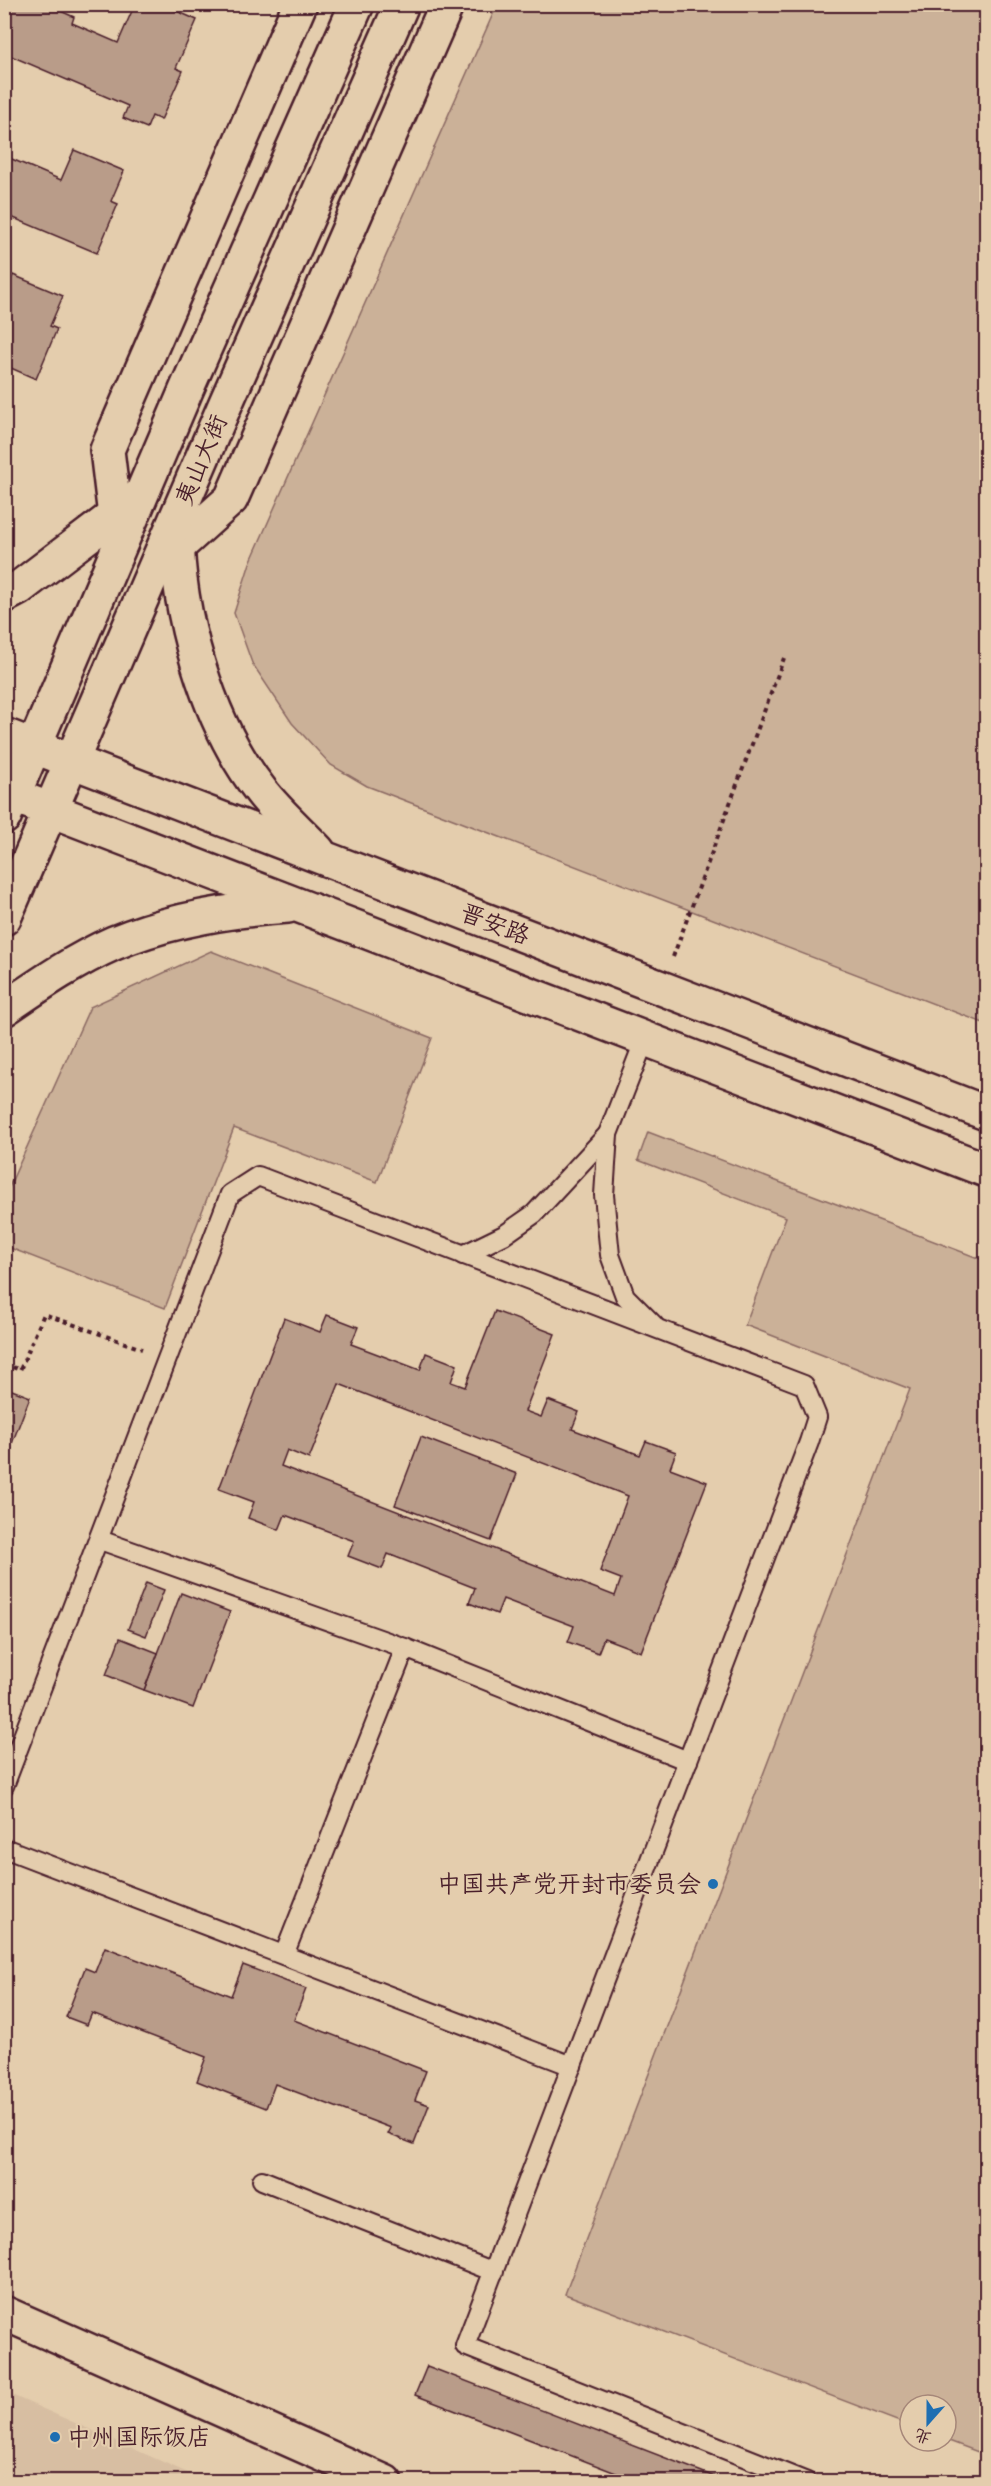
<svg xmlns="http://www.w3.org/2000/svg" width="991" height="2486" viewBox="0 0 991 2486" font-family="Caveat,'LXGW WenKai TC',sans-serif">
	<rect width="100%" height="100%" fill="#e4cdad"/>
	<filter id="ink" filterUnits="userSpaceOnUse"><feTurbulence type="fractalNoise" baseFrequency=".0167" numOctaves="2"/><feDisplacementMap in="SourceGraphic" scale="12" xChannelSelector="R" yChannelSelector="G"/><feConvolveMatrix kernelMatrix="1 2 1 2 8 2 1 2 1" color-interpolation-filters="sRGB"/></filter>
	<g filter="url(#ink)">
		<polygon fill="#d7bea2" points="5,2392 206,2481 5,2481"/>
		<g fill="#cbb198" stroke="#8a6862" stroke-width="1.5">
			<polygon points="497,5 986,5 986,1024 367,786 331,765 292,723 252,663 234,613 250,563"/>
			<polygon points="211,951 432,1038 377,1182 234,1128 165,1308 5,1246 5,1196 90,1007"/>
			<polygon points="648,1132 986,1261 986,2455 946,2440 946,2405 910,2405 910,2426 565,2294 910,1389 745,1325 786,1217 638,1160"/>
		</g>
		<g fill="#b99c89" stroke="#4a1f2b" stroke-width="1.5" fill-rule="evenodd">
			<polygon points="4,4 45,4 74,17 72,23 118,43 135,4 161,4 197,20 176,68 183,71 161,120 152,116 147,128 123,118 128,106 4,53"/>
			<polygon points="4,148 10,151 7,157 61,180 74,150 124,171 111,201 118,204 97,253 4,214"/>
			<polygon points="13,275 63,296 50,326 57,329 36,379 4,365 4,296"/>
			<path d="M495 1311 555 1334 525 1411 541 1417 548 1400 579 1412 572 1429 640 1455 646 1441 676 1452 670 1468 707 1482 641 1652 604 1638 598 1653 568 1642 574 1626 503 1599 497 1614 469 1603 475 1588 388 1554 382 1569 348 1556 354 1541 285 1515 279 1530 248 1518 254 1502 219 1489 284 1318 320 1332 327 1315 358 1327 351 1344 420 1370 426 1353 457 1365 451 1382 465 1387ZM339 1384 628 1496 600 1571 621 1579 615 1596 281 1466 287 1450 309 1459Z"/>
			<polygon points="4,1387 30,1397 4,1464"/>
			<polygon points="421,1437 517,1474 491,1541 395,1505"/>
			<polygon points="146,1583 164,1590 146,1636 128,1629"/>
			<polygon points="181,1593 230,1612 193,1708 144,1690"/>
			<polygon points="120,1638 158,1653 144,1690 106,1675"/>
			<polygon points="105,1947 231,1996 243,1965 306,1989 294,2020 426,2071 415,2100 429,2105 414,2144 388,2134 391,2128 275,2084 266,2108 197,2081 206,2057 92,2013 87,2025 66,2017 85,1968 95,1972"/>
			<polygon points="427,2366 728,2482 639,2482 415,2395"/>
		</g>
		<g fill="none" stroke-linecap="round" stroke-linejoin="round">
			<defs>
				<g id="lane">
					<polyline points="645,1039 608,1134 604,1195 610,1255 625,1296 654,1325"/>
					<polyline points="463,1255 504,1235 534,1214 608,1134"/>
					<polyline points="100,1540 405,1648 688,1761"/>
					<polyline points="4,1786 230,1194 258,1176 804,1385 817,1417 809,1442 465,2346 807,2482"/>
					<polyline points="4,1848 572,2066"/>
					<polyline points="284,1955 405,1648"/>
					<polyline points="262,2180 494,2272"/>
				</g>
				<g id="street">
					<polyline points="118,541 107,450 300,4"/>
					<polyline points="160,563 231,499 447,4"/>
				</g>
				<g id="secondary">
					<path d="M177 525C176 612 207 722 261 791 277 812 299 831 318 851"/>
					<polyline points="4,596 19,588 140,496"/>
					<polyline points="4,735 986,1113"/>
					<polyline points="4,792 986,1170"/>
					<polyline points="4,817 187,388 357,4"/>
					<polyline points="4,918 225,405 402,4"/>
					<path d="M4 1009C39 985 75 960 114 943 169 920 230 910 288 906"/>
					<polyline points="4,2313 385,2482"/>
				</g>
			</defs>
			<use href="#lane" stroke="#4a1f2b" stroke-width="22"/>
			<use href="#street" stroke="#4a1f2b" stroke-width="38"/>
			<use href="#secondary" stroke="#4a1f2b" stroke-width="38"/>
			<g stroke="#4a1f2b" stroke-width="4" stroke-dasharray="4.5 4.5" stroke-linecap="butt">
				<polyline points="673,957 784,658"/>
				<polyline points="4,1364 20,1370 44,1314 142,1349"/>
			</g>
			<use href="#lane" stroke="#e4cdad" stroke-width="18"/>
			<use href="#street" stroke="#e4cdad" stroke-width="33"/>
			<use href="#secondary" stroke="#e4cdad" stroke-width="33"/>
		</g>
	</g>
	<g fill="#1f6fb2" stroke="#e4cdad" stroke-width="2">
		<circle cx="713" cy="1884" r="6"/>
		<circle cx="55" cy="2437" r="6"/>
	</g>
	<g text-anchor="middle" stroke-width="4.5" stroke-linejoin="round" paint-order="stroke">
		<g font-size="24" fill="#4a1f2b" stroke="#e4cdad">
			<text transform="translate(201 460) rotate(-67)" y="8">夷山大街</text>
			<text transform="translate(495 924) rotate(21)" y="8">晋安路</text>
		</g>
		<g font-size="24" fill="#4a1f2b" stroke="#e4cdad" text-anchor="end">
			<text x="701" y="1892">中国共产党开封市委员会</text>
			<text x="67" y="2445" text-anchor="start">中州国际饭店</text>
		</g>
	</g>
	<rect width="991" height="2486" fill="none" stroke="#e4cdad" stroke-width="24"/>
	<rect x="12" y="12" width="967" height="2462" fill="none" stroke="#4a1f2b" stroke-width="2" filter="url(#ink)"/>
	<g transform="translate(928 2423) rotate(201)"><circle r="28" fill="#e4cdad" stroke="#a68779" stroke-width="1.5"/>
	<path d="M0-4.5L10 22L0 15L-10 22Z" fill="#1f6fb2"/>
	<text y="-9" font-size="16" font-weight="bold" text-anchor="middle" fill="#4a1f2b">北</text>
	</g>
</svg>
